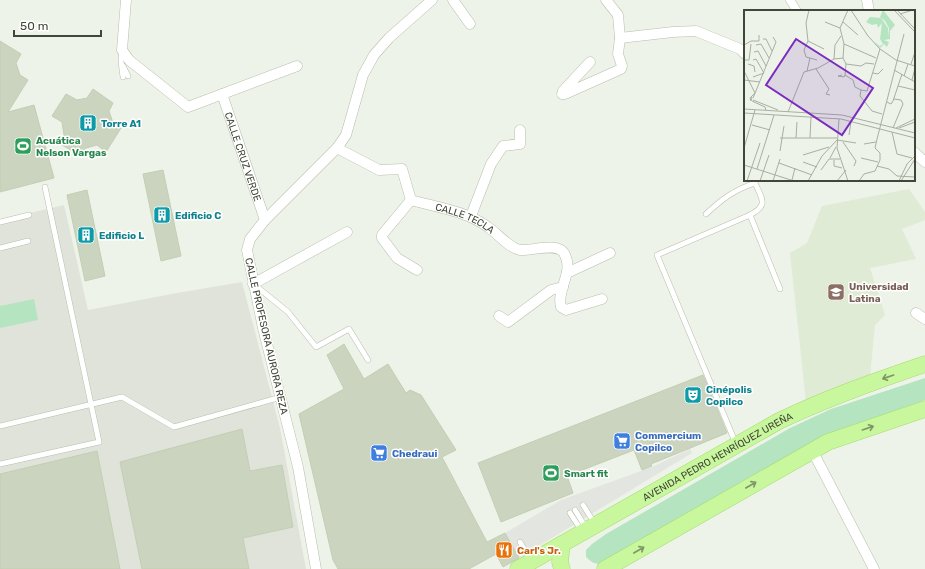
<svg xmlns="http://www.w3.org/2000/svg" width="925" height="569" viewBox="0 0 925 569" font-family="Rubik,sans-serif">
	<rect width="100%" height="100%" fill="#eef3e9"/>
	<polygon fill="#e0e3da" points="64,205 88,310 177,293 242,282 280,428 306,569 0,569 0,220"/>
	<polygon fill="#dfebd4" points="909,189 925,212 925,220 902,229 916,259 870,268 885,315 875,325 870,377 806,402 790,253 807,243 822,206"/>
	<g fill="#b5e4c0">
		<polygon points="34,299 38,320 0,328 0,306"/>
		<path d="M925 378V400L826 435 604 563C596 565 592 563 586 557V550L592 544 606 534 790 428 831 409Z"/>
	</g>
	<polygon fill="#e3e5e0" points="690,449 692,453 519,558 505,533 561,500 652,467"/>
	<g fill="#cbd4bf" stroke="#c3ceb3">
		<polygon points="0,41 21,54 16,63 20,75 28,80 8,112 34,105 54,178 0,192"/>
		<polygon points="93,89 113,103 109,111 113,123 121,128 106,152 97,145 86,148 80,156 59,143 64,135 62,122 52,116 66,94 77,100 87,98"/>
		<polygon points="163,170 181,256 161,261 143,174"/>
		<polygon points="87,190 105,276 85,281 67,195"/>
		<polygon points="344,344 364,379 388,364 406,393 410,390 421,395 456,450 442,457 487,542 505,533 519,558 503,567 496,554 469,569 338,569 333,560 299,414 344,389 327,355"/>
		<polygon points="703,375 727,433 651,464 652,466 642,470 634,450 567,476 573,493 501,522 478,463"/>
		<polygon points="242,429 250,471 282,465 293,527 243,538 249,569 142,569 120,462"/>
		<polygon points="97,451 120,569 0,569 0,474"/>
	</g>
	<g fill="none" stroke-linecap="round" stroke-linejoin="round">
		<defs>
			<g id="service">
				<polyline points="122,51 121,61 123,77"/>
				<polyline points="123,66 128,76"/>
				<path d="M706 214C722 199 734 190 755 183 762 199 769 205 750 215"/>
				<polyline points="0,222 29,215"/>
				<polyline points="0,248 28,241"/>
				<polyline points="256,286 288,312 316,347 349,329 368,360"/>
				<polyline points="0,426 122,397 174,427 281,397"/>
				<polyline points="736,444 657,255 750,215 780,289"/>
				<polyline points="0,464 99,442 45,187"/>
				<polyline points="583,505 595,524"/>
				<polyline points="575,510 586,528"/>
				<polyline points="570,513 581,530"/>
				<polyline points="520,542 530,559"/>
			</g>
			<polyline id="pedestrian" points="790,0 797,11"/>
			<g id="minor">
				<polyline points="126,0 122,50 129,60 188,107 297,66"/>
				<polyline points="453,0 470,24"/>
				<polyline points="606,0 618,15 620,38 673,32 696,31 740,49 745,54"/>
				<polyline points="867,0 869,11"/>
				<polyline points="590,62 563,91 562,94 565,94 621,69 622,66 618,54 620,38"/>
				<path id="s1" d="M222 94 265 220"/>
				<path id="s2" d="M337 148 379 170 402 169 411 200C436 207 466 211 488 227 497 233 509 248 520 250 532 251 557 242 564 253 575 272 556 289 561 307L566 310 602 299"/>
				<polyline points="914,152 925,162"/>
				<polyline points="411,200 382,235 382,238 397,258 417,270"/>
				<polyline points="471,216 491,164 503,146 520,144 520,130"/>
				<polyline points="567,273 610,253"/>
				<polyline points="253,284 347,232"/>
				<polyline points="916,313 925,319"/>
				<polyline points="499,316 508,322 551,290 563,287"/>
				<polyline points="812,450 874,569"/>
				<polyline points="316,569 298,467 263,328 247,250 250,239 265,220 337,148 346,135 363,75 374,55 389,38 432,0"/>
			</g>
			<g id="primary">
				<polyline points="562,544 560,562 562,569"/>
				<path id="s3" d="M518 569 779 421C827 398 875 381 925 364"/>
				<polyline points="605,569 828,442 925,409"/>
			</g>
		</defs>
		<use href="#service" stroke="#b6beac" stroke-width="6"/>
		<use href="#pedestrian" stroke="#b6beac" stroke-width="9"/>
		<use href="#minor" stroke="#b6beac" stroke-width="11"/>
		<use href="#primary" stroke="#a5db6f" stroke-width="17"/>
		<use href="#service" stroke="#fff" stroke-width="5"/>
		<use href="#pedestrian" stroke="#fff" stroke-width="8"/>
		<use href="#minor" stroke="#fff" stroke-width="10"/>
		<use href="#primary" stroke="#c9f79e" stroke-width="16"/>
	</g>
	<defs><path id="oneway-shaft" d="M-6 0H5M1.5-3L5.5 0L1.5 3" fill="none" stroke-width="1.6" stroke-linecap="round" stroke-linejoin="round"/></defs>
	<g stroke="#7e9666">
		<use href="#oneway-shaft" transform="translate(888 377) rotate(161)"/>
		<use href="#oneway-shaft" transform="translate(868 428) rotate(-19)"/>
		<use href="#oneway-shaft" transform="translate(751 485) rotate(-30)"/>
		<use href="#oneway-shaft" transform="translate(639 550) rotate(-30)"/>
	</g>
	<defs>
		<symbol id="building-square" viewBox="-11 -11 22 22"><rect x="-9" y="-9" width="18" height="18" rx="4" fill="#0f9aa8" stroke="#fff"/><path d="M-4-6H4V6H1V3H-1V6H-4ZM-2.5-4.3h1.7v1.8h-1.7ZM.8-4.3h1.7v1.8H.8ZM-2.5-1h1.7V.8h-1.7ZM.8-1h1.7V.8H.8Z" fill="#fff"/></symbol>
		<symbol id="stadium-square" viewBox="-11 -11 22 22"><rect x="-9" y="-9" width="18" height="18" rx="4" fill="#2e9e5b" stroke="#fff"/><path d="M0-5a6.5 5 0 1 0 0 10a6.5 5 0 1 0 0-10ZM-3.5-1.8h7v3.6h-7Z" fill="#fff"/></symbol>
		<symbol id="university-square" viewBox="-11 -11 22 22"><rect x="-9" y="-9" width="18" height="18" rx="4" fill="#8d6e63" stroke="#fff"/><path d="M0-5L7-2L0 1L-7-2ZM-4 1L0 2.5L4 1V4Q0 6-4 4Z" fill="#fff"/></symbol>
		<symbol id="theatre-square" viewBox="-11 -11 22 22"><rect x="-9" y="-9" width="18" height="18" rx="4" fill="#0f9aa8" stroke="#fff"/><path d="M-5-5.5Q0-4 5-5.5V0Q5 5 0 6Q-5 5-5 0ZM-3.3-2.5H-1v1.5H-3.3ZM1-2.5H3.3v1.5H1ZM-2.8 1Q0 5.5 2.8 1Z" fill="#fff"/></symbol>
		<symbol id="supermarket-square" viewBox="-11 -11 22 22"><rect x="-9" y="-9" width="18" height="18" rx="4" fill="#3f7fe0" stroke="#fff"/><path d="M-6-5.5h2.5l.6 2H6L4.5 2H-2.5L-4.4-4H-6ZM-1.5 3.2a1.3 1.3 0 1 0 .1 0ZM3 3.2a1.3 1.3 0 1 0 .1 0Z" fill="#fff"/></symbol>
		<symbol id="restaurant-square" viewBox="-11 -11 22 22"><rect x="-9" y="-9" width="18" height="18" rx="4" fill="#e8710a" stroke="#fff"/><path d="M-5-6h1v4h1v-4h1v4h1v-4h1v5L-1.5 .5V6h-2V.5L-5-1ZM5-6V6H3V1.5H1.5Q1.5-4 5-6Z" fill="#fff"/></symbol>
	</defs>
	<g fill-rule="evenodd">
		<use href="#building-square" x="78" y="113" width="20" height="20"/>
		<use href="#stadium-square" x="13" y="136" width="20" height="20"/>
		<use href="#building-square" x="152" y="205" width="20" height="20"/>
		<use href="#building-square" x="76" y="225" width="20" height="20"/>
		<use href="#university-square" x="826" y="282" width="20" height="20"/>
		<use href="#theatre-square" x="683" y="385" width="20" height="20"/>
		<use href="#supermarket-square" x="612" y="431" width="20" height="20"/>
		<use href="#supermarket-square" x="369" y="443" width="20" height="20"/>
		<use href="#stadium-square" x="541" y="463" width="20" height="20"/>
		<use href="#restaurant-square" x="494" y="540" width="20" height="20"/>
	</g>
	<g text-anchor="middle" stroke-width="3" stroke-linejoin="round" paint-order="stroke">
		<g font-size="10" font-weight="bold" fill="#0d838f" stroke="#fff" text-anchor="start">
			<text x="101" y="127">Torre A1</text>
			<text x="175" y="219">Edificio C</text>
			<text x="99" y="239">Edificio L</text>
			<text x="706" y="393">Cinépolis<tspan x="706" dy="12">Copilco</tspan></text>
		</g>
		<g font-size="10" font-weight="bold" fill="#27864d" stroke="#fff" text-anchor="start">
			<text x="36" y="144">Acuática<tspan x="36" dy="12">Nelson Vargas</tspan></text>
			<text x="564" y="477">Smart fit</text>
		</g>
		<g font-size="10" fill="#404638" stroke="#fff">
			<text dy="4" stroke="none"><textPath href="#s1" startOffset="66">CALLE CRUZ VERDE</textPath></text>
			<text dy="4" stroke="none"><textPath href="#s2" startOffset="160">CALLE TECLA</textPath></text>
			<text transform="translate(267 336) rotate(77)" y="4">CALLE PROFESORA AURORA REZA</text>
			<text dy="4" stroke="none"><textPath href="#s3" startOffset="229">AVENIDA PEDRO HENRÍQUEZ UREÑA</textPath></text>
		</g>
		<g font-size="10" font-weight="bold" fill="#785e54" stroke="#fff" text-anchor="start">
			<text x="849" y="290">Universidad<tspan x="849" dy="12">Latina</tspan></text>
		</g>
		<g font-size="10" font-weight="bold" fill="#366cbe" stroke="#fff" text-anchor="start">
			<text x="635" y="439">Commercium<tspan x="635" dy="12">Copilco</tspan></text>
			<text x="392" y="457">Chedraui</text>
		</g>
		<g font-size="10" font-weight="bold" fill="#c56008" stroke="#fff" text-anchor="start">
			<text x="517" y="554">Carl's Jr.</text>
		</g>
	</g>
	<g transform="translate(744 10)">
		<rect width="171" height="171" fill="#eef3e9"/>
		<path d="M139 0 151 15 146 21V29L140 30 145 32 143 37 140 34 136 38 129 31 136 36 139 34 136 29 138 13 134 18 133 14 128 15 122 12 126 7 137 8 144 18V27L145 18 141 11 136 7Z" fill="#b5e4c0"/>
		<path fill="none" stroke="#a8aea2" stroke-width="1" d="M65 0 62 13 64 31 60 40 62 47 73 50M104 0 96 18 100 34 99 48 102 54 101 65 109 70 111 77 117 80 116 86 128 101 138 104M107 0 124 26 136 39 152 50 171 56M150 0 171 22M153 0 171 19M156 4 169 0M81 12 96 18M99 12 114 25M19 29H22L28 41M64 31 80 39M100 34 132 48M0 35 7 31H15V25M12 35 17 34 25 48M10 42 14 41 22 56M90 49 91 35 97 26M0 50H5L7 34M9 50 12 49 20 63 9 67M4 54 10 56 11 62M102 54 117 56 122 53 130 54M167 54 171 42M72 59 85 79 82 84 86 85M150 60 171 72M0 61 11 83M63 61 66 48M129 63 134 64 139 59M98 65 94 66 100 67 101 65M160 66 164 54M0 70 16 72M168 70 171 58M154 76 171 80M117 80 123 81 136 39M8 87 7 91 6 88 11 83M9 88 32 32 29 27M9 90 34 100M8 91 21 97 22 100M143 92 147 94 149 91 158 64M0 99 98 105 171 123M44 102 60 62 74 58 90 49 99 48M0 103 97 109 171 128M95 109 93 138 104 171M8 115 26 120M149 118 159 94 157 90 150 89M152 118 171 109M155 118 171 112M148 122 153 144 168 148M105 125 107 112M36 128H93M52 128 53 112M66 128 67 107M99 132 112 151 110 156M120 134 132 132M0 138 11 100M36 141 40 116M59 145 85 137M86 148 92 137M117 148 134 152M90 150V156L98 158M59 152 73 157M35 153 68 165M0 155 50 171M133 156 145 159 153 166 171 167M13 159 30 105M77 160 85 149H96M48 170 51 158M1 171H3L16 133M16 171 25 145M29 171 36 149M64 171 78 146 93 130 112 133M93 171 102 160M115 171 120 164 131 161 136 150V143L131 138 133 129 160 24M155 171 163 154 171 146M157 171 171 149"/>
		<path fill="#7b2cbf" fill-opacity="0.15" stroke="#7b2cbf" stroke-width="2" d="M52 29 129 78 98 125 22 75Z"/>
		<rect width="171" height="171" fill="none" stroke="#404638" stroke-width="2"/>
	</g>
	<path d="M14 30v6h87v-6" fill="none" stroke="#404638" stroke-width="2"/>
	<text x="20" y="30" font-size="12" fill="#404638" stroke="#ffffff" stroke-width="3" paint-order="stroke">50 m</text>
</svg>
